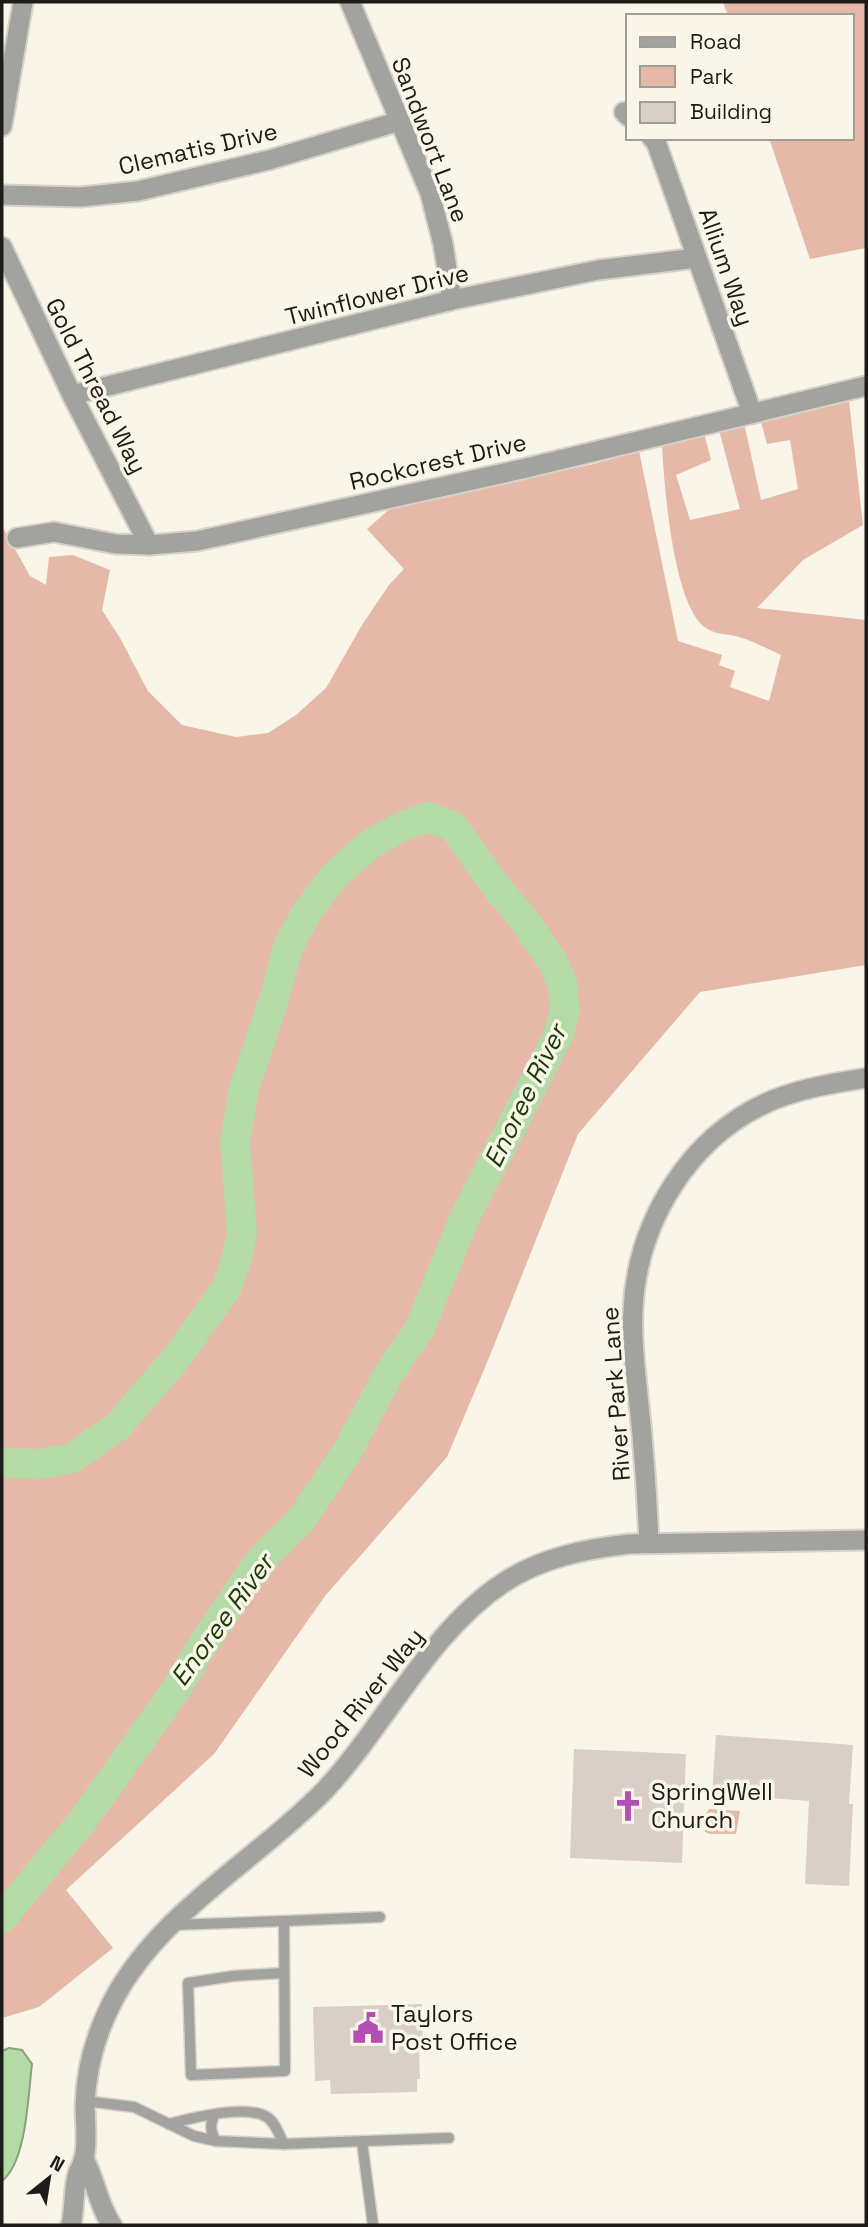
<svg xmlns="http://www.w3.org/2000/svg" width="868" height="2227" viewBox="0 0 868 2227" font-family="'Space Grotesk',sans-serif">
	<rect width="100%" height="100%" fill="#f9f5e9"/>
	<g fill="#e6b8a8">
		<polygon points="723,2 866,2 866,248 810,259 769,138 852,138 852,16 728,16"/>
		<path d="M849 401 863 525 803 560 757 608 866 620V965L700 992 578 1134 491 1353 447 1457 325 1596 214 1754 66 1890 113 1948 39 2007 2 2018V526L30 576 46 585 49 557 73 555 110 570 102 610 120 638 148 691 182 725 236 737 268 733 296 715 326 688 362 625 389 585 404 569 367 529 393 506 594 464 639 451 678 641 722 655 719 665 735 671 730 687 769 701 781 655C768 649 755 642 742 638 730 633 717 636 706 628 673 607 664 484 662 445L704 433 711 460 676 475 690 520 740 509 719 430 744 423 761 500 798 489 790 440 767 444 760 418Z"/>
		<polygon points="709,1809 740,1811 736,1834 710,1834 705,1832 705,1816"/>
	</g>
	<path fill="#b4dba5" stroke="#87a27b" stroke-width="2" d="M9 2048 22 2050 32 2064C28 2095 27 2161 2 2181V2051Z"/>
	<g fill="none" stroke-linecap="round" stroke-linejoin="round">
		<polyline stroke="#b4dba5" stroke-width="30" points="2,1463 41,1464 72,1458 118,1426 178,1356 226,1289 237,1258 242,1233 235,1143 244,1089 273,1002 288,947 307,912 335,875 369,845 401,827 428,817 453,826 497,888 525,921 552,961 562,982 565,1011 558,1036 464,1219 420,1328 388,1375 347,1452 301,1520 259,1562 206,1640 171,1697 84,1819 2,1918"/>
	</g>
	<g fill="#d9cfc7">
		<polygon points="716,1735 853,1745 849,1804 853,1804 849,1886 805,1884 809,1801 712,1794"/>
		<polygon points="574,1749 686,1754 682,1863 570,1858"/>
		<polygon points="422,2004 423,2049 419,2049 420,2079 417,2079 417,2092 331,2094 330,2080 315,2081 313,2007"/>
	</g>
	<g fill="none" stroke-linecap="round" stroke-linejoin="round">
		<defs>
			<g id="lane">
				<polyline points="284,1921 380,1917"/>
				<polyline points="173,1925 284,1921 285,2071 191,2075 188,1983 233,1976 282,1973"/>
				<polyline points="85,2101 134,2107 194,2136 216,2141 284,2144 449,2138"/>
				<path d="M214 2115C210 2126 210 2131 216 2141"/>
				<path d="M169 2124C191 2118 246 2104 267 2117 275 2122 279 2135 284 2144"/>
				<polyline points="362,2142 373,2225"/>
			</g>
			<g id="street">
				<polyline points="350,2 430,193 443,244 452,300"/>
				<polyline points="624,112 628,116"/>
				<polyline points="2,126 23,2"/>
				<polyline points="652,138 656,142 752,413"/>
				<polyline points="2,195 81,197 138,191 269,160 400,121"/>
				<polyline points="2,247 72,395 149,545"/>
				<polyline points="72,395 452,300 598,270 696,258"/>
				<polyline points="17,538 54,532 116,544 149,545 197,541 522,469 866,386"/>
				<path d="M649 1543C647 1497 644 1451 639 1405 636 1374 631 1341 633 1310 637 1221 690 1135 773 1100 803 1088 834 1083 866 1078"/>
				<path d="M84 2159C96 2181 98 2205 112 2225"/>
				<path d="M71 2225C75 2208 73 2189 78 2173 80 2168 83 2163 84 2158 88 2142 85 2122 85 2105 86 2074 94 2041 107 2013 150 1917 253 1864 324 1791 385 1726 428 1633 503 1583 540 1558 585 1549 629 1544L866 1540"/>
			</g>
		</defs>
		<use href="#lane" stroke="#d6d2c8" stroke-width="13"/>
		<use href="#street" stroke="#d6d2c8" stroke-width="23"/>
		<use href="#lane" stroke="#a2a39e" stroke-width="10"/>
		<use href="#street" stroke="#a2a39e" stroke-width="19"/>
	</g>
	<defs>
		<symbol id="church-bare" viewBox="-9 -9 18 18"><path d="M-1.2-6h2.4v3.5h3.3v2.4h-3.3V6h-2.4V-.1h-3.3v-2.4h3.3Z" fill="#b34eb4" stroke="#f9f5e9" stroke-width="2.5" paint-order="stroke"/></symbol>
		<symbol id="civic-bare" viewBox="-9 -9 18 18"><path d="M-.6-6.5H3V-4.5H.6V-3L4-1V1h2V6H-6V1h2V-1L-.6-3ZM-1.2 2.5V6h2.4V2.5Z" fill="#b34eb4" stroke="#f9f5e9" stroke-width="2.5" paint-order="stroke"/></symbol>
	</defs>
	<g fill-rule="evenodd">
		<use href="#church-bare" x="606" y="1784" width="44" height="44"/>
		<use href="#civic-bare" x="346" y="2006" width="44" height="44"/>
	</g>
	<g text-anchor="middle" stroke-width="7" stroke-linejoin="round" paint-order="stroke">
		<g font-size="24" fill="#1e1c18" stroke="#f9f5e9">
			<text transform="translate(430 140) rotate(69)" y="8">Sandwort Lane</text>
			<text transform="translate(198 149) rotate(-13)" y="8">Clematis Drive</text>
			<text transform="translate(726 267) rotate(71)" y="8">Allium Way</text>
			<text transform="translate(377 295) rotate(-14)" y="8">Twinflower Drive</text>
			<text transform="translate(96 386) rotate(63)" y="8">Gold Thread Way</text>
			<text transform="translate(438 462) rotate(-13)" y="8">Rockcrest Drive</text>
			<text transform="translate(616 1394) rotate(-94)" y="8">River Park Lane</text>
			<text transform="translate(361 1703) rotate(-51)" y="8">Wood River Way</text>
		</g>
		<g font-size="24" fill="#1e1c18" stroke="#f9f5e9" text-anchor="start">
			<text x="651" y="1800">SpringWell<tspan x="651" dy="28">Church</tspan></text>
			<text x="391" y="2022">Taylors<tspan x="391" dy="28">Post Office</tspan></text>
		</g>
		<g font-size="26" font-style="italic" fill="#193d04" stroke="#f9f5e9">
			<text transform="translate(525 1096) rotate(-64)" y="9">Enoree River</text>
			<text transform="translate(222 1620) rotate(-54)" y="9">Enoree River</text>
		</g>
	</g>
	<rect width="868" height="2227" fill="none" stroke="#1e1c18" stroke-width="7"/>
	<rect x="626" y="14" width="228" height="126" fill="#f9f5e9" stroke="#a19e95" stroke-width="2"/>
	<rect x="640" y="37" width="35" height="10" fill="#a2a39e" stroke="#a19e95" stroke-width="2"/>
	<text x="690" y="49" font-size="21" fill="#1e1c18">Road</text>
	<rect x="640" y="66" width="35" height="21" fill="#e6b8a8" stroke="#a19e95" stroke-width="2"/>
	<text x="690" y="84" font-size="21" fill="#1e1c18">Park</text>
	<rect x="640" y="102" width="35" height="21" fill="#d9cfc7" stroke="#a19e95" stroke-width="2"/>
	<text x="690" y="119" font-size="21" fill="#1e1c18">Building</text>
	<g transform="translate(49 2178) rotate(30)" stroke="#f9f5e9" stroke-width="5" paint-order="stroke">
	<path d="M0-5L12 26L0 18L-12 26Z" fill="#1e1c18"/>
	<text y="-10" font-size="19" font-weight="bold" text-anchor="middle" fill="#1e1c18">N</text>
	</g>
</svg>
